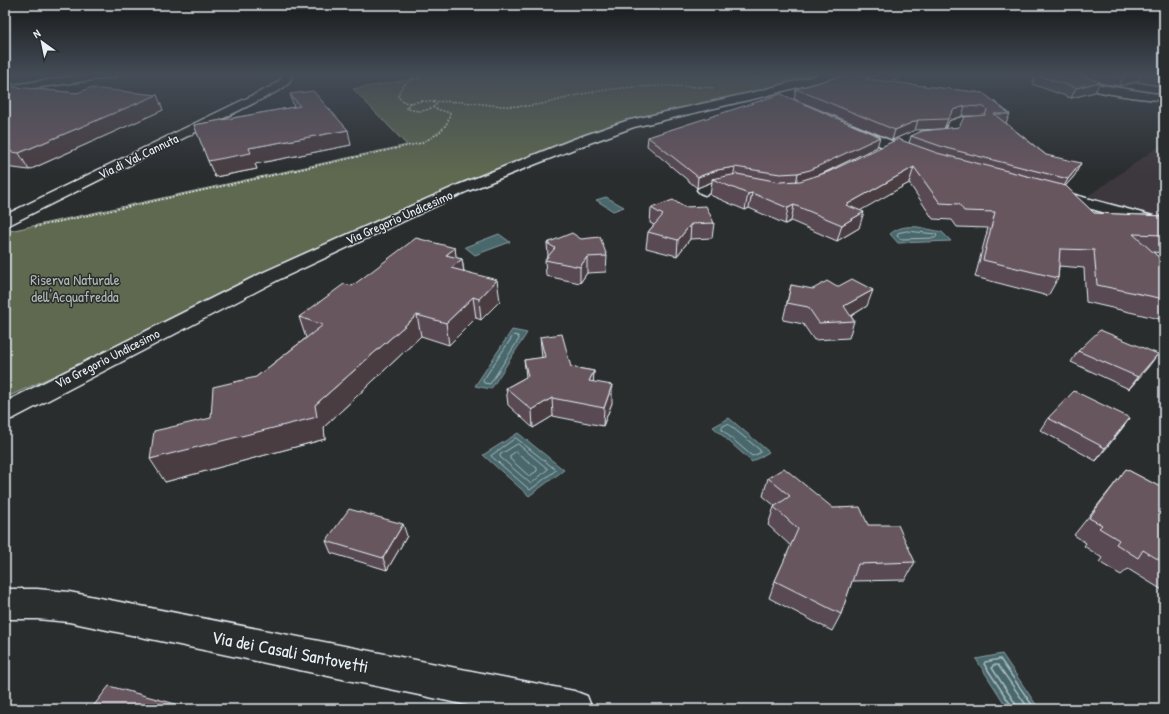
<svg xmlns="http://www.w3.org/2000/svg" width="1169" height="714" viewBox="0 0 1169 714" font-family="'Patrick Hand',sans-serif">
	<rect width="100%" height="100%" fill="#2a2d2e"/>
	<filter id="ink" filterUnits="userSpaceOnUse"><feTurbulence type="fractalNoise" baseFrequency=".025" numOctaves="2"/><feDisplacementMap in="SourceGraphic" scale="8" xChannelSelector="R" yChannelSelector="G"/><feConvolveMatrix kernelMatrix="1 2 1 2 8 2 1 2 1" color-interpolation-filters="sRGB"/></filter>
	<g filter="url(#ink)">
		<polygon fill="#3c393d" points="1164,143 1164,218 1088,196"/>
		<polygon fill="#5e6950" stroke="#a3ada4" points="406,74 814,74 757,92 677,109 588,133 459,184 379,219 58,374 5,398 5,232 407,145 353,89 413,79"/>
		<g fill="#4a676c" stroke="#899ea4">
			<polygon points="606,197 624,207 613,211 596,200"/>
			<path d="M918 227 942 232 951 241 898 243 890 234C898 227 908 226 918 227Z"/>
			<polygon points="499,234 510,242 475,255 465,247"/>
			<polygon points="512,330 527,333 491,389 475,386"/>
			<polygon points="729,418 769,452 752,462 713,427"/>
			<polygon points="518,433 564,470 529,496 483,455"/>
			<polygon points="1002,654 1039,709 1008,709 976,659"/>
		</g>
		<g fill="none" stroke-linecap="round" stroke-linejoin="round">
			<g stroke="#a9bac0" stroke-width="1">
				<polygon points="907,231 936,234 937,236 935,238 901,239 897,236 898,233"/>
				<polygon points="514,335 518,336 519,339 490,384 484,383 483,381"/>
				<polygon points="728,424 760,450 760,453 752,456 722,430 722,427"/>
				<polygon points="516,438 556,470 530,490 491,456"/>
				<polygon points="518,444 548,469 531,484 500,457 500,455"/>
				<polygon points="516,452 537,468 537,471 529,476 510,459 510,456"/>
			</g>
			<g stroke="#a9bac0" stroke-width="1.5">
				<polyline points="1011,709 1011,705 984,664 985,662 1000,659 1035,709"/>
				<polyline points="1017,709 1015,703 992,668 993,665 998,665 1029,709"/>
			</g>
			<defs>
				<g id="minor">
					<polygon points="89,74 119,74 114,77 5,92 5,86"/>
					<polygon points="282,74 292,74 289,83 280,90 11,224 5,226 5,215 272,86 280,80"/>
					<polygon points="822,74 840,74 839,76 761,97 634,127 584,145 468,191 278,280 14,418 5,421 5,402 264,272 458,185 574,139 626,121 759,91"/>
					<path d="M1060 74H1073L1101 85 1164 95V101C1138 97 1077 94 1060 74Z"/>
					<path d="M962 117 980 118 982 121 980 124C973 125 966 124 959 126L955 136C945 138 931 140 921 138L920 135 921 132 945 130 950 121Z"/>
					<polygon points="852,125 919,152 921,155 919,158 914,159 909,158 848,132 846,129 848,126"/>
					<path d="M740 179 745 180 747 183 745 186 721 188 705 195 700 193 697 190C706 178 727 179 740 179Z"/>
					<polygon points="1053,189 1164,219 1164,229 1048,197 1045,194 1048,191"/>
					<polygon points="5,589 37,589 69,592 574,691 587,696 592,709 486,709 69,622 37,619 5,619"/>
				</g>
			</defs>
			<use href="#minor" stroke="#e8f1f8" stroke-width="3"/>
			<g stroke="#e8f1f8" stroke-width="1.5" stroke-dasharray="2 1.5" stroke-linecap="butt">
				<polyline points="754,74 758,79"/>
				<path d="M422 101 433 102 436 105C427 112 416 112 406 108L410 103Z"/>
				<path d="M433 102C464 99 494 108 524 106 548 105 569 96 593 92 633 85 674 85 714 88"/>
				<path d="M410 103 404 102 398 97C400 84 409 81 420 77L419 74"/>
				<path d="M35 227 421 143C435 136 448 129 450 113L433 108"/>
			</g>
			<use href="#minor" fill="#2a2d2e" fill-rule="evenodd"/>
		</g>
		<g fill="#594a52" stroke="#e8f1f8">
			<polygon points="849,74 906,74 893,81 889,82 983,93 1010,114 1006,123 1046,155 1075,175 1065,186 1094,213 1164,216 1164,253 1153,252 1164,262 1164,320 1086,302 1084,268 1059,266 1058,278 1048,296 975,277 988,228 957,227 952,220 933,219 909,183 860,210 859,228 837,241 791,221 785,224 749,208 745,210 710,195 712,182 697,188 647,146 648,137 877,147 821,174 909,143 911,136 959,127 974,116 962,116 950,120 944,129 915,130 892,140 794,99 796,89"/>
			<polygon points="1078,74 1164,74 1164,87 1137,82 1119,86 1099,83 1095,92 1071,98 1032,84 1036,75"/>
			<polygon points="5,86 77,93 157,95 163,110 29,170 5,167"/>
			<polygon points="290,94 351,145 255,164 257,169 215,177 194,125 294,107"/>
			<polygon points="651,208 714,223 712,238 690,239 677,256 646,248 648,232 654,225 650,223"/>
			<polygon points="547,243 607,256 606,272 587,273 580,283 546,276 545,260 548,256"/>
			<polygon points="455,248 456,258 462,259 464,271 500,301 481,320 476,318 449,345 421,336 324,427 325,439 165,482 211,418 256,377 306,338 299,317 352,286"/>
			<polygon points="791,285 867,306 851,316 854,321 849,338 814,340 803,324 783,320"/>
			<polygon points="540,337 571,367 594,371 593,382 612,403 603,426 553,416 533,428 508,405 506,388 526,377 524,360 542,358"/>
			<polygon points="1078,351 1149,366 1129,389 1071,362"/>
			<polygon points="1048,418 1130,418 1096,461 1040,430"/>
			<polygon points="1126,469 1164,489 1164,591 1128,569 1121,575 1099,562 1102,558 1084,546 1086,543 1074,535 1112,487"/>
			<polygon points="768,478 833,508 868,525 915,562 905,580 852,581 841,614 832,631 769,598 775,581 791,546 768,525 774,507 775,506 763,496"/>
			<polygon points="407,536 387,570 331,553 326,541"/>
		</g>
		<g fill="#483c42" stroke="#e8f1f8">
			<polygon points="883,74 906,74 893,81 864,86 866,77"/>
			<polygon points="1133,74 1141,74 1137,82 1119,86 1124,76"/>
			<polygon points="1100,82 1095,92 1071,98 1076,88"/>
			<polygon points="157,95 163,110 29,170 19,153"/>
			<polygon points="965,106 962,116 950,120 944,129 948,119 953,110"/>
			<polygon points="918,120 915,130 892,140 895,130"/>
			<polygon points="348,130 351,145 255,164 257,169 215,177 208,161 249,148"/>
			<polygon points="880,137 877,147 807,181 796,184 798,173"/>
			<polygon points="1081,163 1075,175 1062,190 1068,179"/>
			<polygon points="735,167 733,178 712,179 712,182 697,188 698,177 717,170"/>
			<polygon points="914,167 909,183 842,221 846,205"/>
			<polygon points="752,193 749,208 745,210 748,194"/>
			<polygon points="794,205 791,221 785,224 788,208"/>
			<polygon points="864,212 859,228 837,241 842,225"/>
			<polygon points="691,224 690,239 677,256 678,240"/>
			<polygon points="455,248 457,263 462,259 465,280 455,289 446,255"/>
			<polygon points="587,257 587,273 580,283 580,267"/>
			<polygon points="497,280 500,301 481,320 479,299"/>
			<polygon points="873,290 867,306 841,322 844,306"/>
			<polygon points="473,297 476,318 449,345 446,323"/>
			<polygon points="417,315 421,336 324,427 325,439 165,482 150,459 315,405"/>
			<polygon points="1158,354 1149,366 1129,389 1138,377"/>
			<polygon points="594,371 593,388 589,381"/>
			<polygon points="612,385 612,403 603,426 604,408"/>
			<polygon points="552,398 553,416 533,428 532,410"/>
			<polygon points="1130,418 1121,430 1096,461 1105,448"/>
			<polygon points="403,524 407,536 387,570 383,558"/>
		</g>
		<g fill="#67565f" stroke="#e8f1f8">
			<polygon points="849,74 883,74 866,77 866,79 983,93 1010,114 994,114 1046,155 1081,163 1068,179 946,148 911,136 922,131 959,127 964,117 985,115 987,110 984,107 965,106 953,110 948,119 918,120 895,130 796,89"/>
			<polygon points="1037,74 1077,74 1100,82 1076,88 1036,75"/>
			<polygon points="1109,74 1133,74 1124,76"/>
			<polygon points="1153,74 1164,74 1164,77"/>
			<polygon points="5,86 77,93 90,88 157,95 19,153 5,151"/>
			<polygon points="313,91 348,130 249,148 251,153 208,161 194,125 300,106 290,94"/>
			<polygon points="781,94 880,137 810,170 798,173 780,174 735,167 717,170 698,177 648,137"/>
			<polygon points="898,139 937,153 1066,186 1094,213 1164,216 1164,235 1133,234 1164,262 1164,299 1097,285 1094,250 1060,249 1058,278 983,260 995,212 964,211 959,204 940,203 914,167 846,205 864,212 842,225 794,205 788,208 752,193 748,194 712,179 737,174 780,182 800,181 828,172"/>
			<polygon points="673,200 684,207 706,206 714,223 691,224 678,240 648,232 663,215 651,208"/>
			<polygon points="572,233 581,239 600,237 607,256 587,257 580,267 545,260 555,248 547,243"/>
			<polygon points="416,238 455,248 446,255 462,259 451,268 497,280 479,299 473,297 446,323 417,315 315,405 317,417 150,459 154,431 211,418 213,387 256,377 323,325 299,317 344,284 352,286"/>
			<polygon points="852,279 873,290 844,306 854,321 819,323 808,307 787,303 791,285 813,289 827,281 837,287"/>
			<polygon points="1100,330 1158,354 1138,377 1078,351"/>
			<polygon points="562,334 571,367 594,371 589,381 612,385 604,408 552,398 532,410 506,388 528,376 524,360 545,357 540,337"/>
			<polygon points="1074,391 1130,418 1105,448 1048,418"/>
			<polygon points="784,468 833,508 860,507 868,525 898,525 915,562 858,564 841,614 775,581 798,529 774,507 790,496 768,478"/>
			<polygon points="1126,469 1164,489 1164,563 1143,550 1138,558 1116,544 1119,540 1099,528 1102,525 1089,518"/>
			<polygon points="349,509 403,524 383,558 326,541"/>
			<polygon points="109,686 194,709 91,709"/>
		</g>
	</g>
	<linearGradient id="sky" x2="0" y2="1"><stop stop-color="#171919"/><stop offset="0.43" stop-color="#444c57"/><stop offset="1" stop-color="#444c57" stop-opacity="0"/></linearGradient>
	<rect width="1169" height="174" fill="url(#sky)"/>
	<g text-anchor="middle" stroke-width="3" stroke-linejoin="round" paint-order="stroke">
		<g font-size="13" fill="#e8f1f8" stroke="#2a2d2e">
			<text transform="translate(138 156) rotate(-26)" y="5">Via di Val Cannuta</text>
			<text transform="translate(399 217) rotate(-24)" y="5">Via Gregorio Undicesimo</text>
			<text transform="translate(107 358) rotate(-27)" y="5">Via Gregorio Undicesimo</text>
		</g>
		<g font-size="15" fill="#b1bbb5" stroke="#2a2d2e">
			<text x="75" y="285">Riserva Naturale<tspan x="75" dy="17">dell'Acquafredda</tspan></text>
		</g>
		<g font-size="18" fill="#e8f1f8" stroke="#2a2d2e">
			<text transform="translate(290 652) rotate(11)" y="6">Via dei Casali Santovetti</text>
		</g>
	</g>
	<rect width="1169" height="714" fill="none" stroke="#2a2d2e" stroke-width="20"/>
	<rect x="10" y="10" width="1149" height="694" fill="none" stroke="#e8f1f8" stroke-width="1.5" filter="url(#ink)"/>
	<g transform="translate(42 42) rotate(327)" stroke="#2a2d2e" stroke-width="3" paint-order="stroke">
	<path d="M0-3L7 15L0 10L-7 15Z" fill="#e8f1f8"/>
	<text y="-6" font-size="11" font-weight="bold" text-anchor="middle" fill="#e8f1f8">N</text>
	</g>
</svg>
